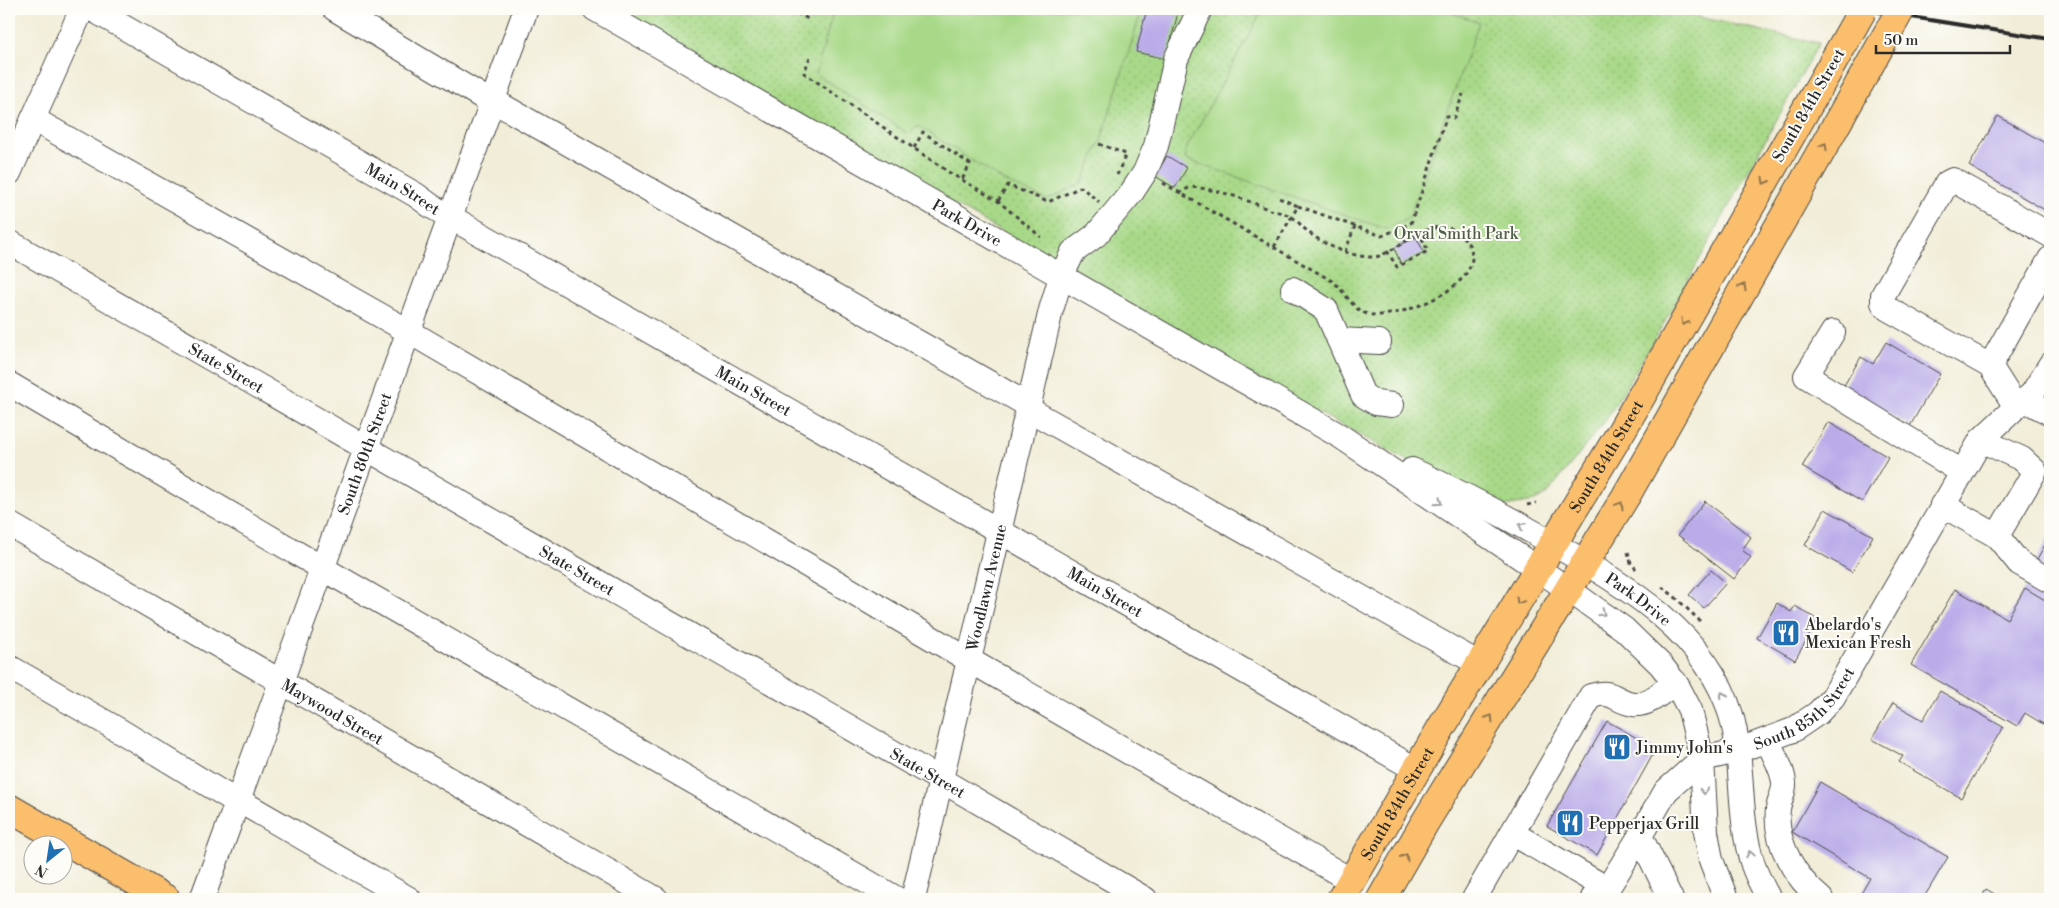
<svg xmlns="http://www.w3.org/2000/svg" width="2059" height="908" viewBox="0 0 2059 908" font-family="'Libre Bodoni',serif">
	<defs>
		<pattern id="grass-dots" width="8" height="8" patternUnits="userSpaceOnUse" patternTransform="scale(1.25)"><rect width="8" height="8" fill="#a8d988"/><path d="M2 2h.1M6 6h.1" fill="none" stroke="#91ba76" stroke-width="1.8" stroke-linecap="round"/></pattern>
	</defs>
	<rect width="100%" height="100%" fill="#fdfcf7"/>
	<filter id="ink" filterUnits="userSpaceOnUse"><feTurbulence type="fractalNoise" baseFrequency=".02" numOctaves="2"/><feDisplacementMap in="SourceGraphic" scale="10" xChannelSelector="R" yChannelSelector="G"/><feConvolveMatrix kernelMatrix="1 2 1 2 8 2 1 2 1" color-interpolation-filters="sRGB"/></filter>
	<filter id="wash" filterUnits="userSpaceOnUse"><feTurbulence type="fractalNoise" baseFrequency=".0096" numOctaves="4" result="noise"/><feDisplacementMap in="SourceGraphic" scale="20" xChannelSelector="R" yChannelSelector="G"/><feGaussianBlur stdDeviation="1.12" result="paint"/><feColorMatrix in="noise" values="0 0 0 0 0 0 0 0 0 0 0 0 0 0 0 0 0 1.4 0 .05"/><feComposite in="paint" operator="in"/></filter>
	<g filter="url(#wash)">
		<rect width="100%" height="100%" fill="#f1edd8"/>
		<polygon fill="url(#grass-dots)" stroke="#6a825a" points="612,9 1662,9 1819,43 1670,313 1606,420 1547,494 1535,501 1497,507 1445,481 1305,405"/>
		<g fill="#a8d988" stroke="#6a825a">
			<polygon points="834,9 1142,9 1101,140 1082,183 1047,200 1004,181 917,125 909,134 816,74"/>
			<polygon points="1263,9 1439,9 1479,22 1409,218 1386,229 1185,159 1187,147"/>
		</g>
		<g id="blocks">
			<g fill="#baace9">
				<polygon points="1147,9 1179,9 1166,59 1136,52"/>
				<polygon points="1998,116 2050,146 2050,213 1969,166"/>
				<polygon points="1167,156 1187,168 1175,188 1155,176"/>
				<polygon points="1416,237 1424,252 1401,264 1394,248"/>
				<polygon points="1886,342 1940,374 1910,426 1843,387 1861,357 1873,364"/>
				<polygon points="1828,422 1888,457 1862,502 1802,467"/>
				<polygon points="1705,501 1751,537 1742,550 1751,557 1734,579 1678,535"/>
				<polygon points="1825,509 1873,536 1852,572 1805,545"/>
				<polygon points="2050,536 2050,576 2033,566"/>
				<polygon points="1711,570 1726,583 1704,608 1689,595"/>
				<polygon points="2025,588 2050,603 2050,711 2043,724 2025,713 2017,726 1911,665 1955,589 2007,619"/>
				<polygon points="1777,603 1791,612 1795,606 1818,620 1795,660 1757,638"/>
				<polygon points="1940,691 2003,727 1961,798 1899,762 1903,756 1872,739 1893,703 1923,720"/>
				<polygon points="1607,721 1656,749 1597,855 1547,826"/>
				<polygon points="1820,782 1948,857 1923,899 1858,899 1870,878 1792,832"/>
				<polygon points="1986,889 2003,899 1981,899"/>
			</g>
		</g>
	</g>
	<g filter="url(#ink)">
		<use href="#blocks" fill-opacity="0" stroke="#494845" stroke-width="1"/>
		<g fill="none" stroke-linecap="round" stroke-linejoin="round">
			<defs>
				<g id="minor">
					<path id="s1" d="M92 9 416 195 431 206 1417 770"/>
					<polyline points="335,9 491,102"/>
					<path id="s2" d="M595 9 1340 436 1569 590 1624 629 1661 665 1678 687 1690 710 1702 759 1706 832 1711 860 1726 899"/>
					<polyline points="492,100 1028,405"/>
					<polyline points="33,119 408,331 969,660 1352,881"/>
					<polyline points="9,173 82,9"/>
					<path id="s3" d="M9 242 941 780 1145 899"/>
					<polyline points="1293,289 1326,310 1363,395 1376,403 1392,405"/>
					<polyline points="1833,332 1806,376 1962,472"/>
					<polyline points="1339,340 1379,342"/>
					<polyline points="1990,366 2050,259"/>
					<polyline points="9,384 322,568 897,899"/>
					<polyline points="2025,400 2050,413"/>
					<polyline points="2016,407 1990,366 1888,309 1883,303 1883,295 1947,183 1953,180 2050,235"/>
					<polyline points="1028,409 1481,665"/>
					<path id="s4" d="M1412 470C1462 493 1511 519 1559 547 1627 587 1707 634 1731 715 1745 764 1737 817 1753 865 1757 877 1763 888 1769 899"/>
					<polyline points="1942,505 1997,536 2035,471 2022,459 1981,440"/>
					<path id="s5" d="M9 524 656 899"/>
					<polyline points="1997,536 2019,563 2050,581"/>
					<polyline points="9,667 122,732 237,802"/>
					<path d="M1767 740C1773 753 1783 769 1784 783 1785 791 1779 801 1778 809 1774 844 1796 878 1821 899"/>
					<polyline points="238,800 409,899"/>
					<polyline points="1512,833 1606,888"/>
					<polyline points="1593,898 1609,886 1640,836"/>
					<path id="s6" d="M202 899 526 9"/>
					<path id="s7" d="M913 899 1051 310 1061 277 1073 252 1096 235 1132 192 1145 172 1156 146 1176 59 1200 9"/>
					<path d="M1474 899 1591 696C1614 689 1614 701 1633 704 1649 706 1663 691 1675 682"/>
					<path id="s8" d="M1671 899 1640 836 1666 791 1702 759 1737 751 1793 730 1818 713 1833 697 1981 440 2016 407 2032 394 2050 365"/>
				</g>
				<g id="major">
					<polyline points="9,808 166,899"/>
					<path id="s9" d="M1341 899 1441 728 1622 430 1824 78"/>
					<polyline points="1381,899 1424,824 1626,496 1853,95"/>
				</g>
			</defs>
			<use href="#minor" stroke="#494845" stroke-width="26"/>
			<use href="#major" stroke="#494845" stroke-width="30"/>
			<g stroke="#494845" stroke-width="3" stroke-dasharray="4 4" stroke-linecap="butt">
				<polyline points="790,9 808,19"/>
				<polyline points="810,57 804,73 950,173 998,201 1041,237"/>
				<polyline points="1099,144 1126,154 1117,175"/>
				<polyline points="914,148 923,132 970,164 962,180"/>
				<path d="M1163 183 1332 281C1345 290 1351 309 1367 314 1397 322 1490 284 1469 245 1465 238 1459 232 1452 229 1427 220 1401 248 1379 256 1369 259 1355 255 1345 252 1331 247 1317 240 1306 230 1301 226 1297 220 1292 217 1286 213 1277 212 1270 210 1245 199 1218 189 1190 187L1180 193"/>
				<polyline points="998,201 1008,185 1048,202 1081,187 1099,202"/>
				<path d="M1298 206 1382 236 1411 223C1424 187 1434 152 1447 116L1454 118 1463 94"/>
				<polyline points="1274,247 1298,206 1279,198"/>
				<polyline points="1387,251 1397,267 1428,251 1420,234"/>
				<polyline points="1345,252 1355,226"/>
				<polyline points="1527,505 1536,503"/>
				<polyline points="1628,552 1631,563 1636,569"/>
				<polyline points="1662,587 1674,596 1700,621"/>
			</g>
			<use href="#minor" stroke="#fff" stroke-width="24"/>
			<use href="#major" stroke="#fabe6d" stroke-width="28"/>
			<polyline stroke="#2b2b2b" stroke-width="4" points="1861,9 2050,39"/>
			<defs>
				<g id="major-bridge">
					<polyline points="1824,78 1863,9"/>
					<polyline points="1853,95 1901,9"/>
				</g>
			</defs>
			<use href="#major-bridge" stroke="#494845" stroke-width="30" stroke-linecap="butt"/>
			<use href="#major-bridge" stroke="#fabe6d" stroke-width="28"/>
		</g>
		<defs><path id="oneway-chevron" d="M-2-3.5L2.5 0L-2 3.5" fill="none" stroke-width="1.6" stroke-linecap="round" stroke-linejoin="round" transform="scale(1.25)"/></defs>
		<g stroke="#92744c">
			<use href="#oneway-chevron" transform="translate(1824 146) rotate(-60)"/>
			<use href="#oneway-chevron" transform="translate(1765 181) rotate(120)"/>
			<use href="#oneway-chevron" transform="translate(1743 287) rotate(-60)"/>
			<use href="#oneway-chevron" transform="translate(1684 322) rotate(120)"/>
			<use href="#oneway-chevron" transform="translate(1620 505) rotate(-59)"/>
			<use href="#oneway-chevron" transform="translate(1519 601) rotate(121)"/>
			<use href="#oneway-chevron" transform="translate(1490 718) rotate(-58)"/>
			<use href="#oneway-chevron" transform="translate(1405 857) rotate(-60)"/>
		</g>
		<g stroke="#a0a0a0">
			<use href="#oneway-chevron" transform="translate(1439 502) rotate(34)"/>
			<use href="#oneway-chevron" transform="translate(1522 526) rotate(-152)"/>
			<use href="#oneway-chevron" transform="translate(1602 613) rotate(36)"/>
			<use href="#oneway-chevron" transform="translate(1723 695) rotate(-114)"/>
			<use href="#oneway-chevron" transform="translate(1704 791) rotate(87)"/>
			<use href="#oneway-chevron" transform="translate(1750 854) rotate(-102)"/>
		</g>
	</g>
	<defs>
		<symbol id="restaurant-square" viewBox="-11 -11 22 22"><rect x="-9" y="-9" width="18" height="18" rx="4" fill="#1f6fb2" stroke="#fdfcf7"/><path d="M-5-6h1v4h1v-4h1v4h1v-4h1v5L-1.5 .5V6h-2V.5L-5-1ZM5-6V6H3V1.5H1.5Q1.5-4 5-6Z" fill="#fff"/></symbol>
	</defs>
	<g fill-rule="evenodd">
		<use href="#restaurant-square" x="1770" y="617" width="32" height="32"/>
		<use href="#restaurant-square" x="1601" y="731" width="32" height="32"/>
		<use href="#restaurant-square" x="1554" y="807" width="32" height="32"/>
	</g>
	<g text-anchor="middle" stroke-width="4" stroke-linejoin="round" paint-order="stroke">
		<g font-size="16" fill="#2b2b2b" stroke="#fdfcf7">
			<text transform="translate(1808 105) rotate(-60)" y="6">South 84th Street</text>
			<text dy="6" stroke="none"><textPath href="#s1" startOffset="359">Main Street</textPath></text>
			<text dy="6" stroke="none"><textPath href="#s2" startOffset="429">Park Drive</textPath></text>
			<text dy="6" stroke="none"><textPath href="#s3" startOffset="251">State Street</textPath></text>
			<text dy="6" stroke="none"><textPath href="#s1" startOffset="764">Main Street</textPath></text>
			<text dy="6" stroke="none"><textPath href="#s6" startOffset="474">South 80th Street</textPath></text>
			<text dy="6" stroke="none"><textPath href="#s9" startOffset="516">South 84th Street</textPath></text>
			<text dy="6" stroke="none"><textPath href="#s3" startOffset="656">State Street</textPath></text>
			<text dy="6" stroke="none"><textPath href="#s7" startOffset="320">Woodlawn Avenue</textPath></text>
			<text dy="6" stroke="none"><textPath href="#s1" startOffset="1169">Main Street</textPath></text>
			<text dy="6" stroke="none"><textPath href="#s4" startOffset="261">Park Drive</textPath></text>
			<text dy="6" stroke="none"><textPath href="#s8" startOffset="288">South 85th Street</textPath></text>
			<text dy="6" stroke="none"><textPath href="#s5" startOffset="374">Maywood Street</textPath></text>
			<text dy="6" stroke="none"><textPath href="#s3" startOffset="1061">State Street</textPath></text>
			<text dy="6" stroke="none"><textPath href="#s9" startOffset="111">South 84th Street</textPath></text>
		</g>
		<g font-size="16" fill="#505f47" stroke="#fdfcf7">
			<text x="1456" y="239">Orval Smith Park</text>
		</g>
		<g font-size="16" fill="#2b2b2b" stroke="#fdfcf7" text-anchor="start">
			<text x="1805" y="630">Abelardo's<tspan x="1805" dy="18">Mexican Fresh</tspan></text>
			<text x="1636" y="753">Jimmy John's</text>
			<text x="1589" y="829">Pepperjax Grill</text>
		</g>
	</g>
	<rect width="2059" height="908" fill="none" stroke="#fdfcf7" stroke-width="30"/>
	<g transform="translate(48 860) rotate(210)"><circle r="24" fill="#fdfcf7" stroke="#a9a8a5"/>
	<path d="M0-4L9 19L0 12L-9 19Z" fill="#1f6fb2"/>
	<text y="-8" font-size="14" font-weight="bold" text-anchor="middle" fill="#2b2b2b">N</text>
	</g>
	<path d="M1876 45v8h134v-8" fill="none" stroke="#2b2b2b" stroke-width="2.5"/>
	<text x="1884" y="45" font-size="15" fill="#2b2b2b" stroke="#fdfcf7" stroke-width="4" paint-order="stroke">50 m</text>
</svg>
